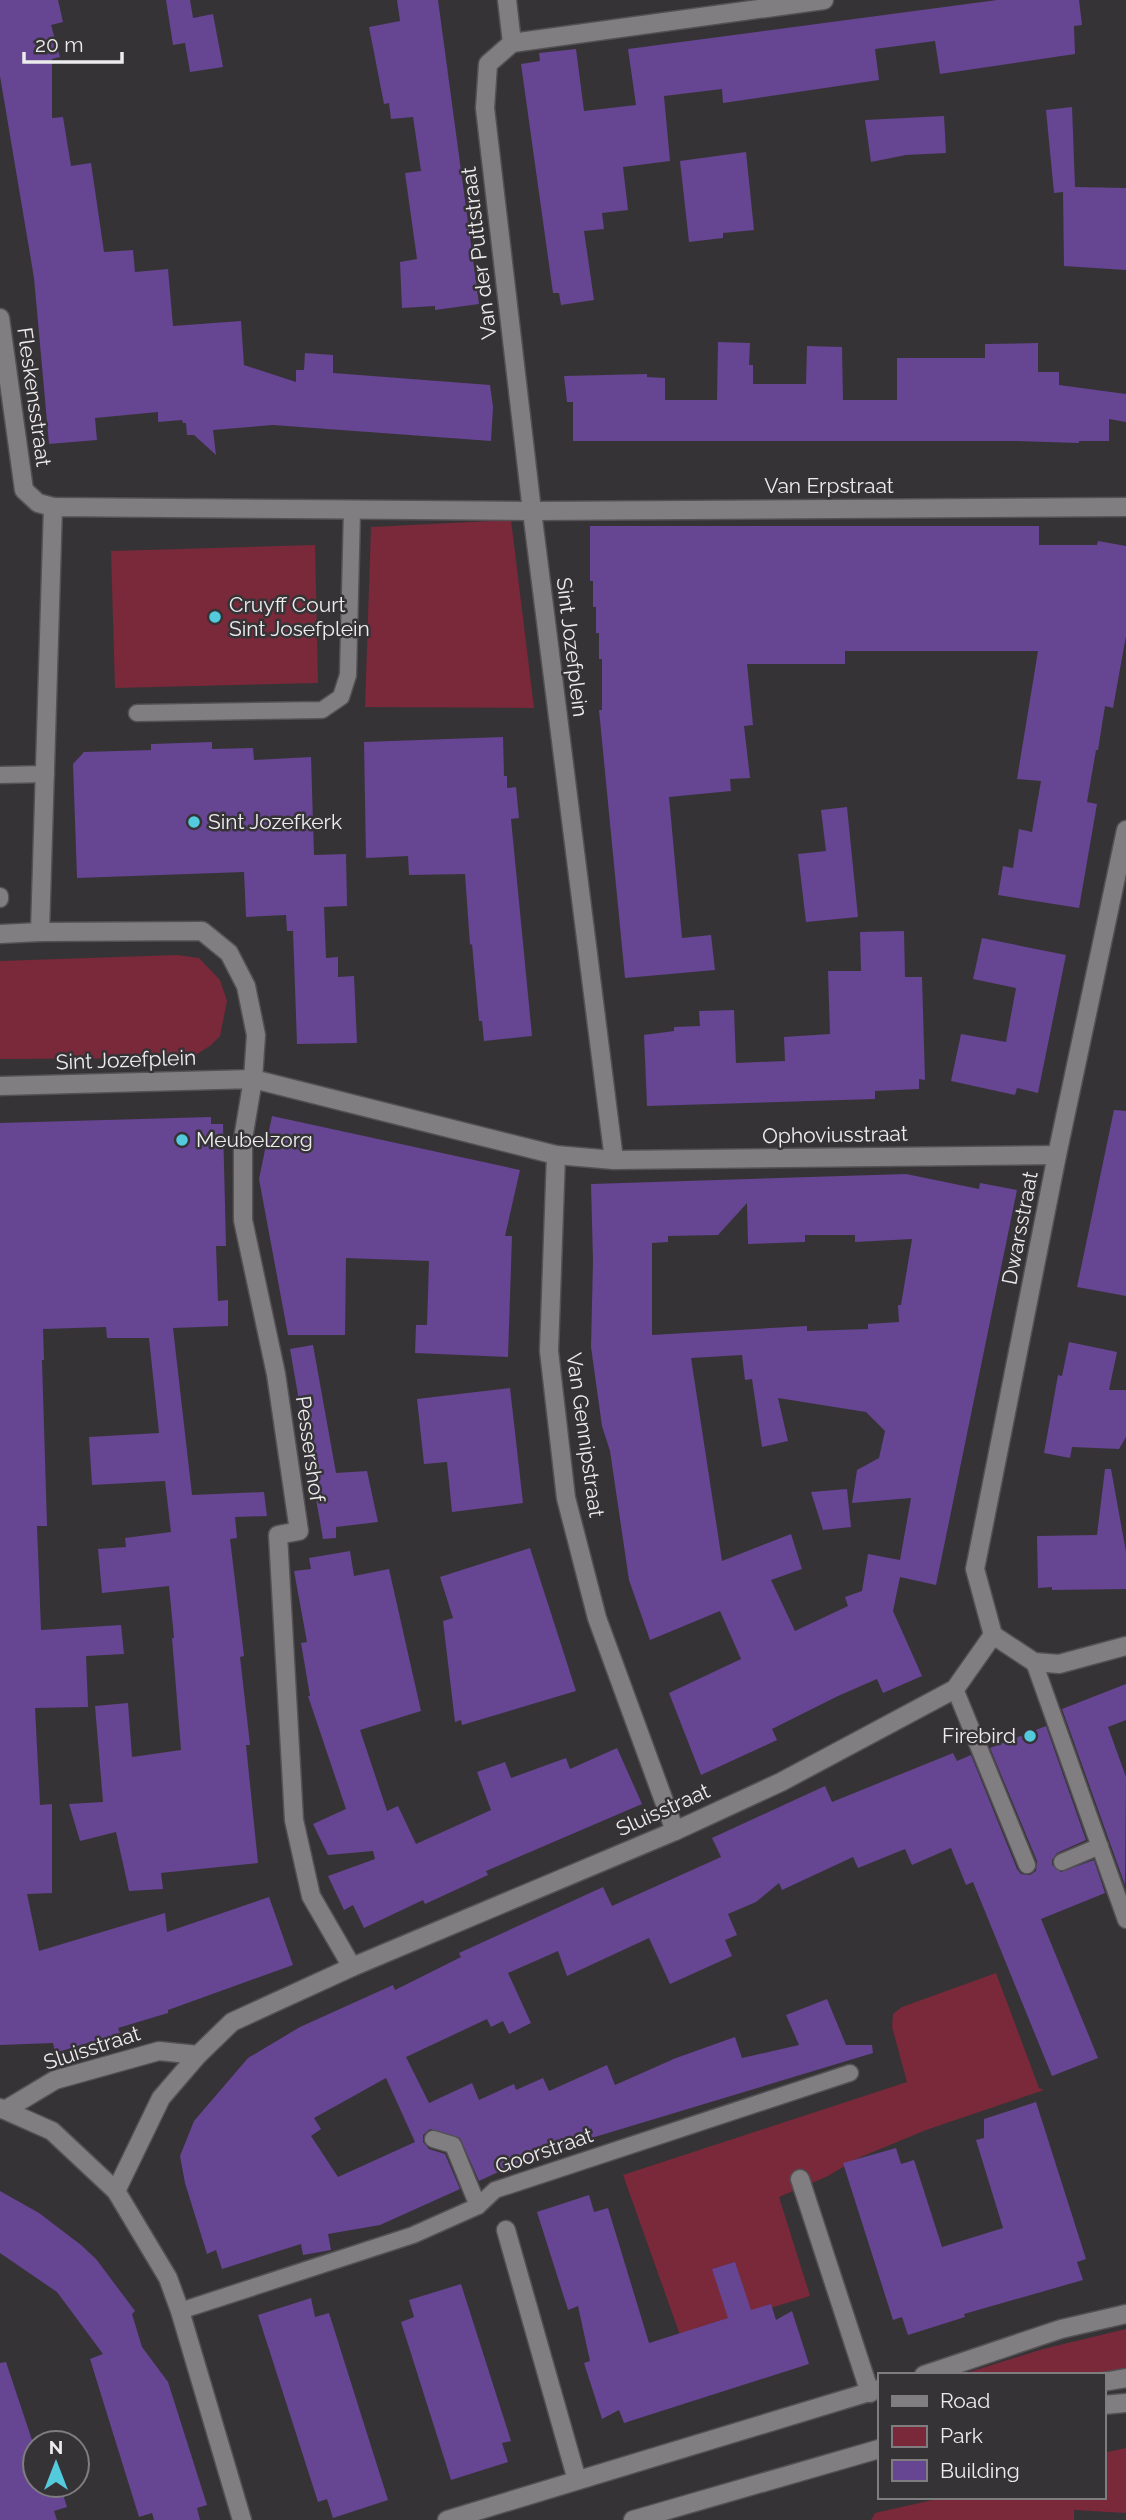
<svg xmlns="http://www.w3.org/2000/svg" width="1126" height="2520" viewBox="0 0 1126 2520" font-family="Raleway,sans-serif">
	<rect width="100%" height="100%" fill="#363336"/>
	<g fill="#792939">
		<polygon points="511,520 534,708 365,707 371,527"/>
		<polygon points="315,545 318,683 115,688 111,551"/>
		<polygon points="177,955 199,958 220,980 227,1001 220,1036 211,1045 191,1058 0,1059 0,961"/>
		<polygon points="996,1973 1039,2088 1044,2090 926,2130 856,2159 828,2176 779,2197 810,2296 680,2335 623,2175 907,2082 892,2027 893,2014 902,2007"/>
		<polygon points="1126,2329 1126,2368 1095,2375 960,2375 1043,2349"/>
		<polygon points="1126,2448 1126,2513 1074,2510 1074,2520 871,2520 875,2513 946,2497 1103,2497 1103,2453"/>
	</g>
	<g fill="#664592" fill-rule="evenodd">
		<polygon points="0,0 58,0 63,22 51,25 60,57 52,59 52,118 63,117 71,166 91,163 104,252 133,250 135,272 168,269 173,326 241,321 244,365 296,382 296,370 304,370 305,353 333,355 333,373 490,385 493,407 491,441 273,425 213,430 216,455 194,435 187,435 186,423 183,423 182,420 158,422 158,412 95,418 97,440 49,444 34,278 0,76"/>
		<polygon points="166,0 190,0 193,18 213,14 223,67 190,72 185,43 173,45"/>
		<polygon points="397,0 438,0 479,304 435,310 435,306 402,308 400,262 417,259 405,173 421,171 413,117 391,119 389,103 384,104 369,27 400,21"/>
		<polygon points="997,0 1079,0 1082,25 1074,26 1075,54 940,74 935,41 875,49 879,80 723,103 722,89 664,96 670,161 623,167 628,210 602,213 604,229 584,231 594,300 561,305 559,293 553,293 521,64 540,61 539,53 576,49 584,111 636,105 628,49"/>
		<polygon points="1072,107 1075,187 1126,188 1126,270 1064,266 1063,192 1054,193 1046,110"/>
		<polygon points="944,116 946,153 906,155 871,162 865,120"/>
		<polygon points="746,152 754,230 723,233 723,238 689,242 680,161"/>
		<polygon points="718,342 750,343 749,365 753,365 753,384 806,384 807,346 842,347 843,400 897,400 897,358 985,358 985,344 1038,343 1038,372 1059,372 1059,385 1126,394 1126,422 1109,419 1109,441 1079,441 1079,443 1016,441 573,441 573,402 567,402 564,376 647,374 647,377 665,378 665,400 717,400"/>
		<polygon points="590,526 1039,526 1039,545 1097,545 1098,541 1126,546 1126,636 1113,708 1105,706 1098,750 1096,750 1087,802 1097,804 1079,908 998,895 1003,866 1013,868 1019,829 1032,832 1041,781 1017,779 1038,651 845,651 845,664 747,664 753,725 744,726 750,778 730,779 731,791 669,797 682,938 711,935 715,970 625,978 599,710 602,710 602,659 599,659 599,633 596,633 596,607 593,607 593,581 590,581"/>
		<polygon points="503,737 504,776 507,776 507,788 516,787 519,818 511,819 532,1036 484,1041 482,1021 479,1021 472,944 470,945 465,874 409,875 408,856 366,858 364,742"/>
		<polygon points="212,742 212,749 253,748 254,760 311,757 314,855 346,854 347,906 324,907 326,958 338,957 338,977 354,976 357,1043 297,1044 293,931 287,931 286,915 246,917 244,872 77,878 73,764 84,752 151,750 151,744"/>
		<polygon points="847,807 858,917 806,922 798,854 826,851 821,810"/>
		<polygon points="904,931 905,977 922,977 925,1080 919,1079 919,1089 875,1091 875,1099 647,1106 644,1035 674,1031 674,1027 700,1026 699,1011 734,1010 736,1063 785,1061 784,1037 830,1034 828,971 861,971 860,932"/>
		<polygon points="982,938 1066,955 1038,1093 1017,1088 1015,1095 951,1081 961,1034 1006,1042 1016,988 973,979"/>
		<polygon points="1114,1110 1126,1111 1126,1296 1077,1287"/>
		<polygon points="272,1116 520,1170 505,1236 512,1236 508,1357 415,1353 416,1325 427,1325 429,1261 346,1258 345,1335 288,1335 259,1179"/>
		<polygon points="211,1117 211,1124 223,1124 226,1246 216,1246 218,1301 228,1300 228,1326 173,1328 192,1495 264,1492 267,1516 235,1517 237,1538 230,1539 244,1656 240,1657 250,1745 246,1745 258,1863 161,1873 163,1889 129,1891 116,1832 80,1841 69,1804 103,1802 95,1706 128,1703 132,1757 181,1750 172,1638 174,1638 169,1586 102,1593 98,1549 126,1547 125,1538 171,1532 165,1481 92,1485 89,1437 159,1433 149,1338 107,1338 106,1327 43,1329 44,1360 42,1360 47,1526 37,1526 41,1630 121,1625 124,1654 86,1656 88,1707 35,1708 40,1805 52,1804 52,1893 27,1894 39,1951 165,1913 167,1932 269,1897 293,1965 168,2010 168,2013 118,2028 120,2033 55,2053 53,2043 0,2045 0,1123"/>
		<path d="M906 1174 979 1189 980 1183 1017 1190 936 1585 900 1577 893 1611 922 1676 883 1693 877 1679 838 1696 772 1729 777 1740 701 1775 669 1693 741 1659 720 1611 650 1640 629 1580 610 1451 602 1426 591 1347 593 1261 591 1184ZM747 1203 748 1244 805 1242V1235H855V1242L912 1239 901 1305H898L899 1322 868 1324V1329L807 1331V1326L652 1335V1243L668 1242V1236L718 1235ZM742 1355 745 1380 752 1379 762 1447 788 1441 778 1398 866 1412 885 1431 879 1458 857 1470 852 1503 911 1498 900 1560 868 1554 862 1591 845 1597 848 1606 795 1631 771 1580 802 1569 791 1534 722 1561 691 1358Z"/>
		<polygon points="1069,1342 1117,1352 1109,1390 1126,1390 1126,1437 1119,1449 1072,1447 1070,1458 1044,1453 1058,1375 1062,1376"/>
		<polygon points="313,1345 336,1473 367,1471 378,1522 336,1527 336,1538 323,1539 290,1349"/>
		<polygon points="510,1388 523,1503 452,1512 447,1462 424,1464 417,1399"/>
		<polygon points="1105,1469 1111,1469 1126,1552 1126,1589 1052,1590 1052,1587 1038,1588 1037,1536 1097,1535"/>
		<polygon points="847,1489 851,1527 823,1530 811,1492"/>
		<polygon points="530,1548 576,1691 462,1725 461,1720 455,1722 443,1621 453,1618 440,1577"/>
		<polygon points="350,1551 354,1576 389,1569 421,1711 360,1730 387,1811 398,1806 416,1844 491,1810 477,1772 505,1762 511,1778 566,1758 570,1769 617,1748 642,1804 486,1871 488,1875 425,1904 423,1900 364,1928 353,1905 344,1910 328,1876 375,1859 373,1851 328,1855 313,1824 346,1809 308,1696 310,1696 301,1643 307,1642 294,1571 311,1569 309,1558"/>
		<polygon points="1126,1684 1126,1720 1108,1727 1126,1777 1125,1885 1062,1709"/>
		<path d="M1046 1726 1086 1840 1057 1853 1052 1860V1865L1061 1872 1094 1860 1105 1893 1041 1919 1098 2058 1052 2076 973 1882 966 1885 951 1848 912 1865 905 1849 858 1868 853 1857 782 1890 779 1883 756 1902 728 1914 737 1935 725 1940 732 1956 670 1984 649 1938 567 1976 558 1951 508 1973 531 2023 509 2034 503 2021 491 2027 487 2019 406 2057 429 2103 472 2083 479 2100 514 2084 516 2090 543 2078 549 2091 607 2065 615 2085 676 2058 735 2037 742 2058 799 2045 786 2015 827 1999 846 2045H872L873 2053 535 2155 479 2181 460 2138 430 2129 423 2135V2142L429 2149 445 2154 460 2189 380 2225 328 2234 331 2250 303 2255 301 2244 222 2269 216 2250 207 2254 185 2183 180 2156 194 2121 248 2058 300 2027 393 1985 395 1990 461 1957 459 1953 603 1887 612 1906 721 1857 712 1838 825 1786 832 1802 953 1753 957 1761 971 1755 1017 1869 1021 1874 1030 1875 1036 1871 1037 1861 990 1748ZM386 2078 415 2142 338 2177 311 2136 321 2129 314 2118Z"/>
		<polygon points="1036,2102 1086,2259 1077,2262 1083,2280 964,2314 965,2317 908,2335 902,2317 893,2320 843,2163 896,2148 901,2164 914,2160 942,2247 1003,2228 976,2140 984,2138 984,2119"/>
		<polygon points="0,2191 39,2213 81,2245 96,2259 135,2311 132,2314 142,2347 168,2382 207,2505 197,2508 200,2520 154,2520 152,2513 139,2517 90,2359 103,2354 57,2292 0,2253"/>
		<polygon points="589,2195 594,2212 608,2208 649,2343 728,2318 712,2269 735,2262 751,2310 771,2304 776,2320 792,2311 809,2364 624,2423 619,2410 602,2419 584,2363 590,2361 578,2306 568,2310 537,2212"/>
		<polygon points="461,2284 511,2441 502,2443 508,2462 451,2480 401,2322 414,2317 409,2300"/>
		<polygon points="311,2298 315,2317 329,2313 388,2500 333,2518 327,2499 318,2502 258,2315"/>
		<polygon points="6,2362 32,2440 45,2435 48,2443 35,2443 35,2485 60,2485 67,2507 54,2511 57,2520 0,2520 0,2363"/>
	</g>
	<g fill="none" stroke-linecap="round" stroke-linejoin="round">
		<defs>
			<g id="service">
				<polyline points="137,713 322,710 341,697 348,675 352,511"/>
				<polyline points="0,775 46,774"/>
				<polyline points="0,896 0,899"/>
				<polyline points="1034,1662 1126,1920"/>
				<polyline points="955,1689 1027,1865"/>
				<polyline points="1062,1862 1100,1846"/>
				<polyline points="433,2139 453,2145 478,2206"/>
				<polyline points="180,2311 413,2235 478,2206 495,2190 850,2073"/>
			</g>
			<g id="minor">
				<polyline points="507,0 512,43 488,64 485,108 532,511 1126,507"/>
				<polyline points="512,43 824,0"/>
				<polyline points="0,318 24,490 38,503 53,507"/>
				<polyline points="0,934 40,932"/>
				<polyline points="0,1086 253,1079 556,1155 614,1160 532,511 53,507 40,932 202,931 229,953 246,986 256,1035 253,1079 243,1139 243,1220 276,1374 299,1531 278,1535 294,1820 311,1896 352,1967"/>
				<polyline points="556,1155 549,1351 566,1498 597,1618 675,1831"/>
				<polyline points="614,1160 1057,1155"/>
				<polyline points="993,1635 975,1569 1057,1155 1126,830"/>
				<polyline points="993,1635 1034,1662 1059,1664 1126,1646"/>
				<polyline points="0,2108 52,2131 116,2191 168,2278 180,2311 242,2520"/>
				<polyline points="5,2110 55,2080 159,2051 198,2055"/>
				<polyline points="800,2179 870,2393"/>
				<polyline points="116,2191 161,2098 198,2055 232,2022 352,1967 675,1831 781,1782 955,1689 993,1635"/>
				<polyline points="506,2230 577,2480"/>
				<polyline points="924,2375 1061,2329 1126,2314"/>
				<polyline points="447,2520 879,2389"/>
			</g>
			<g id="tertiary">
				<polyline points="1103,2382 1126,2378"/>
				<polyline points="1103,2405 1126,2403"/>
				<polyline points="633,2520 879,2449"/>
			</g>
		</defs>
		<use href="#service" stroke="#535153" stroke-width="19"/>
		<use href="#minor" stroke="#535153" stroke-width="21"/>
		<use href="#tertiary" stroke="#535153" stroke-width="21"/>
		<use href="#service" stroke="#817e81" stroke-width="16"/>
		<use href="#minor" stroke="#817e81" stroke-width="18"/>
		<use href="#tertiary" stroke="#817e81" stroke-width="18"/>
	</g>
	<g fill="#54cadd" stroke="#363336" stroke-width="2.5">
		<circle cx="215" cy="617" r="7"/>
		<circle cx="194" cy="822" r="7"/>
		<circle cx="182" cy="1140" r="7"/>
		<circle cx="1030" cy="1736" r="7"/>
	</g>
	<g text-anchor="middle" stroke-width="5" stroke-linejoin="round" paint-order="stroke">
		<g font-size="21" fill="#edeced" stroke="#363336">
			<text transform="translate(479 253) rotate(-97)" y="7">Van der Puttstraat</text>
			<text transform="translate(34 397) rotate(82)" y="7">Fleskensstraat</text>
			<text x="829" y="493">Van Erpstraat</text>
			<text transform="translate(572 647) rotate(83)" y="7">Sint Jozefplein</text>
			<text transform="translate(126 1060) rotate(-2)" y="7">Sint Jozefplein</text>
			<text transform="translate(835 1135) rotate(-1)" y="7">Ophoviusstraat</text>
			<text transform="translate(1020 1228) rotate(-79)" y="7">Dwarsstraat</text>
			<text transform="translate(585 1435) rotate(82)" y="7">Van Gennipstraat</text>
			<text transform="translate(310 1449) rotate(82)" y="7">Pessershof</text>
			<text transform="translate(663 1810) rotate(-24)" y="7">Sluisstraat</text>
			<text transform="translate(92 2048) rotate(-18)" y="7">Sluisstraat</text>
			<text transform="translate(544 2151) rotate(-19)" y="7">Goorstraat</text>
		</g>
		<g font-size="21" fill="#edeced" stroke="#363336" text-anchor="start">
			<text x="229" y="612">Cruyff Court<tspan x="229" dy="24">Sint Josefplein</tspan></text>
			<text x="208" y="829">Sint Jozefkerk</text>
			<text x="196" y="1147">Meubelzorg</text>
			<text x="1016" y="1743" text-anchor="end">Firebird</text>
		</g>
	</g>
	<rect x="878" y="2373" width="228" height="126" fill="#363336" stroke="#7f7d7f" stroke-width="2"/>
	<rect x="892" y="2396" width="35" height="10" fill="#817e81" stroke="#7f7d7f" stroke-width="2"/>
	<text x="940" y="2408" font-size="21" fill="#edeced">Road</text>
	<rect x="892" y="2426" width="35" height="21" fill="#792939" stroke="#7f7d7f" stroke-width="2"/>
	<text x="940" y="2443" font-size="21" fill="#edeced">Park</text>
	<rect x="892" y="2460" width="35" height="21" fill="#664592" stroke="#7f7d7f" stroke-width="2"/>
	<text x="940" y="2478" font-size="21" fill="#edeced">Building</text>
	<g transform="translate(56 2464)"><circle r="33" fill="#363336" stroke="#7f7d7f" stroke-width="2"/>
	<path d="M0-5L12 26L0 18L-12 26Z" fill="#54cadd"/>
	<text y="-10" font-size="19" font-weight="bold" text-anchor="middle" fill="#edeced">N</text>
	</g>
	<path d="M24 52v10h98v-10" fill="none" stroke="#edeced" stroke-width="3.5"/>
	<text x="35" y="52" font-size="21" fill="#edeced" stroke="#363336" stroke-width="5" paint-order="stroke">20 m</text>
</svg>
